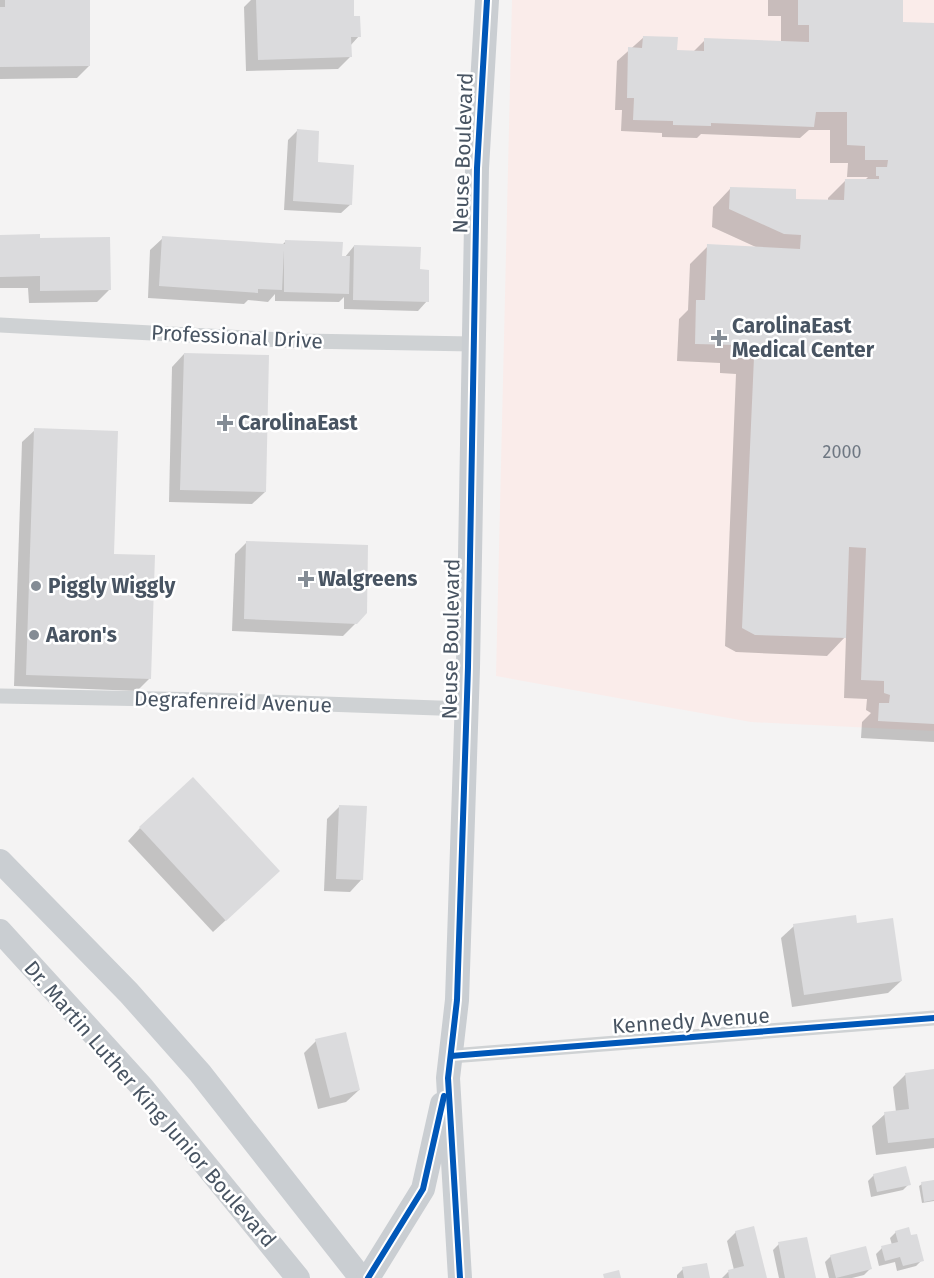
<svg xmlns="http://www.w3.org/2000/svg" width="934" height="1278" viewBox="0 0 934 1278" font-family="'Fira Sans',sans-serif">
	<rect width="100%" height="100%" fill="#f4f3f3"/>
	<polygon fill="#faecea" points="512,0 934,0 934,731 751,722 496,676"/>
	<g fill="#0003">
		<polygon points="0,0 88,0 89,66 77,78 0,79"/>
		<polygon points="251,0 352,0 353,18 359,36 350,46 350,57 338,69 246,71 244,7"/>
		<polygon points="768,0 902,0 901,23 934,24 934,742 861,738 862,722 871,713 866,710 867,699 844,698 846,636 827,656 736,652 725,646 736,374 720,373 720,363 677,361 679,319 688,310 690,264 708,246 758,248 712,227 713,207 730,189 794,201 828,202 828,198 846,180 865,180 868,177 847,177 848,163 830,163 830,130 809,130 800,138 701,134 697,138 662,137 662,133 621,131 622,110 615,110 617,61 644,37 675,51 693,52 705,40 781,42 781,16 768,16"/>
		<polygon points="297,131 316,164 351,204 341,213 284,210 288,140"/>
		<polygon points="0,236 38,239 109,290 97,302 29,303 28,288 0,288"/>
		<polygon points="163,238 282,245 285,242 341,257 345,257 354,246 419,271 427,301 418,311 344,309 344,297 339,302 275,301 275,294 268,302 248,300 244,304 148,298 150,250"/>
		<polygon points="184,354 265,492 252,504 169,502 172,367"/>
		<polygon points="35,430 113,555 149,679 137,691 14,686 22,442"/>
		<polygon points="247,542 356,623 343,636 232,631 235,554"/>
		<polygon points="339,807 362,879 350,892 324,891 327,819"/>
		<polygon points="140,828 266,883 213,932 128,841"/>
		<polygon points="856,925 901,981 888,993 792,1007 781,938 794,926"/>
		<polygon points="316,1041 359,1090 346,1102 318,1109 304,1053"/>
		<polygon points="934,1071 934,1148 876,1155 872,1126 885,1114 896,1112 893,1087 905,1075"/>
		<polygon points="874,1175 909,1184 903,1190 871,1197 868,1181"/>
		<polygon points="934,1182 934,1201 922,1203 919,1186 922,1184"/>
		<polygon points="736,1232 766,1278 722,1278 728,1272 734,1270 727,1241"/>
		<polygon points="896,1232 922,1260 916,1266 897,1271 895,1262 879,1266 876,1254 882,1248 892,1245 890,1238"/>
		<polygon points="779,1244 814,1278 779,1278 773,1250"/>
		<polygon points="831,1256 870,1269 864,1275 852,1278 829,1278 825,1262"/>
		<polygon points="683,1269 709,1278 677,1278 677,1275"/>
	</g>
	<g fill="#dbdbdd">
		<polygon points="5,0 90,0 90,66 0,67 0,7 5,7"/>
		<polygon points="256,0 354,0 354,16 360,16 361,37 351,37 352,57 258,60"/>
		<polygon points="798,0 903,0 903,22 934,23 934,724 878,721 879,703 889,703 890,695 884,693 884,681 861,680 866,548 849,547 846,638 755,635 742,628 754,357 737,356 737,345 695,344 696,300 705,300 707,244 800,249 801,235 784,234 729,209 730,187 796,189 796,199 844,200 845,179 879,179 879,176 876,176 876,167 887,167 888,160 865,160 865,146 847,145 847,112 816,112 814,127 711,123 711,126 673,125 673,121 633,120 634,98 627,98 628,47 642,48 643,36 678,37 677,50 704,51 704,38 809,42 809,25 798,25"/>
		<polygon points="297,129 319,131 318,162 354,165 352,205 293,201"/>
		<polygon points="40,234 40,238 110,237 111,290 40,291 40,276 0,277 0,235"/>
		<polygon points="162,236 285,244 285,240 343,242 342,256 350,256 349,294 284,292 284,250 282,290 258,289 258,293 159,286"/>
		<polygon points="354,245 421,247 420,269 429,270 429,302 353,300"/>
		<polygon points="184,353 269,355 266,492 180,490"/>
		<polygon points="34,428 118,431 114,554 155,555 151,679 26,675"/>
		<polygon points="246,541 368,545 367,613 357,624 244,619"/>
		<polygon points="193,777 280,871 226,921 139,827"/>
		<polygon points="339,805 367,806 363,880 336,879"/>
		<polygon points="856,915 857,923 893,918 902,981 804,995 793,924"/>
		<polygon points="346,1032 360,1090 330,1098 315,1039"/>
		<polygon points="934,1069 934,1138 888,1143 884,1112 909,1109 905,1073"/>
		<polygon points="906,1166 911,1185 877,1192 873,1174"/>
		<polygon points="934,1180 934,1200 924,1202 921,1182"/>
		<polygon points="754,1226 767,1278 729,1278 728,1270 744,1266 735,1231"/>
		<polygon points="909,1227 911,1235 917,1234 924,1261 903,1266 900,1257 885,1261 881,1246 898,1242 895,1231"/>
		<polygon points="807,1237 816,1278 785,1278 778,1242"/>
		<polygon points="866,1246 872,1269 836,1278 830,1255"/>
		<polygon points="707,1263 710,1278 684,1278 682,1267"/>
		<polygon points="619,1270 621,1278 604,1278 603,1274"/>
	</g>
	<g fill="none" stroke-linecap="round" stroke-linejoin="round">
		<g stroke="#cfd2d4" stroke-width="15">
			<polyline points="0,325 303,341 473,344"/>
			<polyline points="0,696 211,700 466,709"/>
			<polyline points="451,1056 934,1018"/>
		</g>
		<g stroke="#caced2" stroke-width="24">
			<polyline points="0,861 129,993 200,1073 361,1278"/>
			<polyline points="0,931 142,1087 298,1278"/>
			<polyline points="368,1278 423,1189 442,1104"/>
			<polyline points="460,1278 448,1078 457,1000 468,667 477,168 487,0"/>
		</g>
		<defs>
			<g id="cycleway">
				<polyline points="451,1056 934,1018"/>
				<polyline points="368,1278 423,1189 444,1096"/>
				<polyline points="460,1278 448,1078 457,1000 468,667 477,168 487,0"/>
			</g>
		</defs>
		<use href="#cycleway" stroke="#fff" stroke-width="10"/>
		<use href="#cycleway" stroke="#0057b8" stroke-width="6"/>
	</g>
	<g fill="#848c95" stroke="#fff" stroke-width="2">
		<path d="M716 329h6v6h6v6h-6v6h-6v-6h-6v-6h6z"/>
		<path d="M222 414h6v6h6v6h-6v6h-6v-6h-6v-6h6z"/>
		<path d="M303 570h6v6h6v6h-6v6h-6v-6h-6v-6h6z"/>
		<circle cx="36" cy="586" r="6"/>
		<circle cx="34" cy="635" r="6"/>
	</g>
	<g text-anchor="middle" stroke-width="5" stroke-linejoin="round" paint-order="stroke">
		<g font-size="18" fill="#6e7782">
			<text x="842" y="458">2000</text>
		</g>
		<g font-size="21" fill="#485462" stroke="#fff">
			<text transform="translate(463 153) rotate(-88)" y="7">Neuse Boulevard</text>
			<text transform="translate(237 337) rotate(3)" y="7">Professional Drive</text>
			<text transform="translate(451 639) rotate(-89)" y="7">Neuse Boulevard</text>
			<text transform="translate(233 702) rotate(2)" y="7">Degrafenreid Avenue</text>
			<text transform="translate(691 1021) rotate(-4)" y="7">Kennedy Avenue</text>
			<text transform="translate(150 1104) rotate(49)" y="7">Dr. Martin Luther King Junior Boulevard</text>
		</g>
		<g font-size="21" font-weight="bold" fill="#485462" stroke="#fff" text-anchor="start">
			<text x="732" y="333">CarolinaEast<tspan x="732" dy="24">Medical Center</tspan></text>
			<text x="238" y="430">CarolinaEast</text>
			<text x="318" y="586">Walgreens</text>
			<text x="48" y="593">Piggly Wiggly</text>
			<text x="46" y="642">Aaron's</text>
		</g>
	</g>
</svg>
